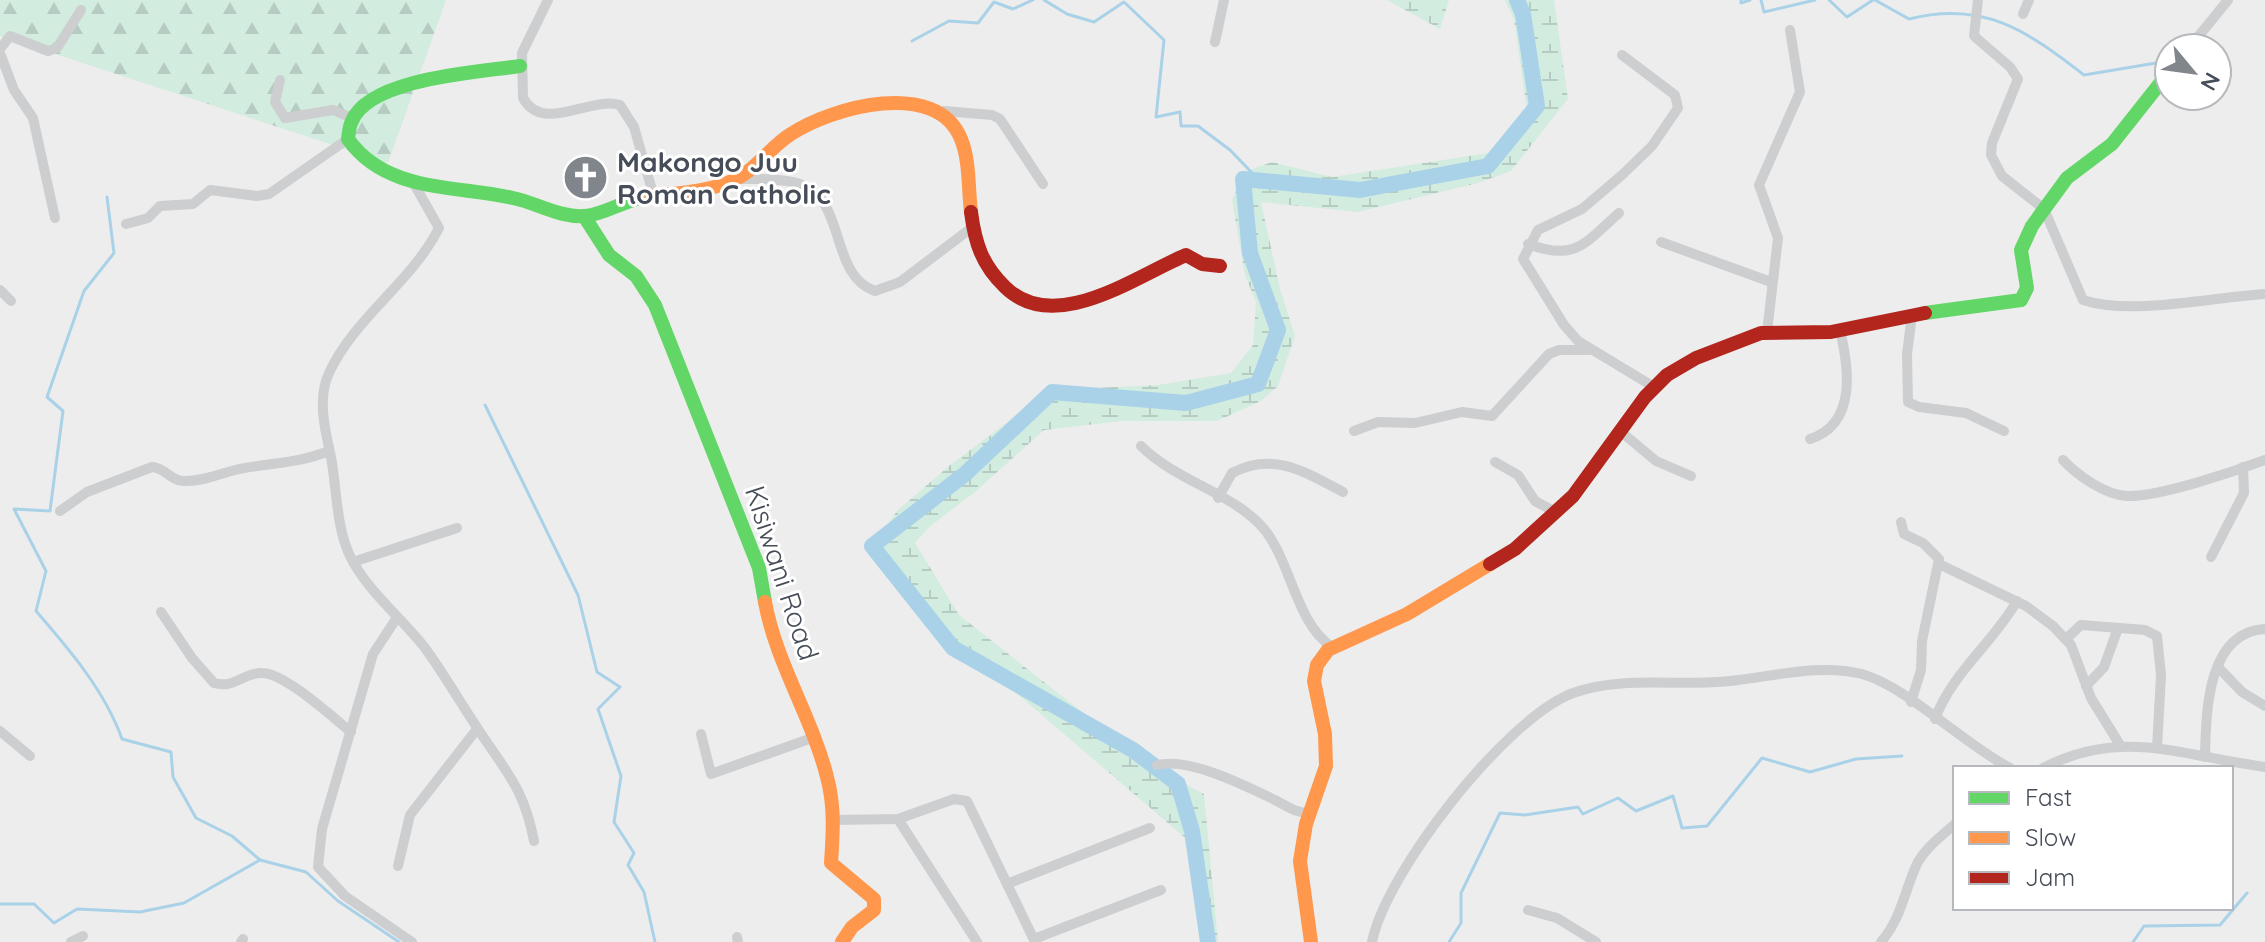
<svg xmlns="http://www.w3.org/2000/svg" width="2265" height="942" viewBox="0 0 2265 942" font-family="Quicksand,sans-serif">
	<defs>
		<pattern id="forest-firs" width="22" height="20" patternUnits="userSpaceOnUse" patternTransform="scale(2)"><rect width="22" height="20" fill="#d2ece0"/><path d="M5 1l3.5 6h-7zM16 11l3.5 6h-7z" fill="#b6ccc2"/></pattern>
		<pattern id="wetland-marsh" width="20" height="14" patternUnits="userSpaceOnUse" patternTransform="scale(2)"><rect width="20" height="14" fill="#d2ece0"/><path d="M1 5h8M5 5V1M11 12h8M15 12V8" fill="none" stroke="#b6ccc2"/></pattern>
	</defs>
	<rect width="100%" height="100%" fill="#eeeded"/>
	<polygon fill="url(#forest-firs)" points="0,0 446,0 388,163 0,36"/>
	<g fill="url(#wetland-marsh)">
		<polygon points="1387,0 1449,0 1440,29"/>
		<polygon points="1505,0 1554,0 1568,99 1511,171 1478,183 1358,212 1261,202 1280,289 1295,336 1278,386 1261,401 1217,421 1123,421 1044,430 975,492 929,527 915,543 959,615 1153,768 1204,794 1218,942 1208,942 1197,848 1022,698 950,646 871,549 897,511 949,466 1050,390 1158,385 1231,373 1253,345 1256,302 1245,275 1232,200 1244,172 1272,162 1332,177 1489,153 1527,110 1514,20"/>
	</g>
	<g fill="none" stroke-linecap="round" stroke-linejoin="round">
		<g stroke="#a9d2e8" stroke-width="3">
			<polyline points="1044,0 1067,14 1094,22 1124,2 1164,40 1156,117 1180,112 1181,126 1198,126 1230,150 1259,180"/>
			<polyline points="1741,0 1741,3 1750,0"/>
			<polyline points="1761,0 1764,12 1815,0"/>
			<polyline points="1829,0 1847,17 1873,0"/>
			<path d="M1875 0 1909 19C1984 0 2027 31 2084 75L2162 62"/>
			<polyline points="912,41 949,21 978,23 994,2 1013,9 1033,0"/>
			<path d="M107 197 114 253 84 291 47 397 63 411 50 511 14 509 46 571 36 611C69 649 105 691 122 739L171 752 173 777 196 818 232 836 260 860"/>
			<polyline points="485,405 578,595 597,672 620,687 598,709 621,776 614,822 634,853 628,865 644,892 655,942"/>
			<polyline points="0,904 34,904 54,923 77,909 140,912 184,903 260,860 306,872 338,901 399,942"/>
			<polyline points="1449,942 1461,923 1461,893 1500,813 1525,815 1578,807 1583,814 1618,798 1636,811 1673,796 1682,828 1707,826 1762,758 1810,772 1856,759 1902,756"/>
			<polyline points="2133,942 2144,926 2220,925 2247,893"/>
		</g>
		<polyline stroke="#a9d2e8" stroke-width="16" points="1208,942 1192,831 1178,784 1133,750 953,648 872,546 965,474 1052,392 1186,403 1258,384 1278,330 1250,253 1243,179 1360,190 1488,166 1537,106 1523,14 1517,0"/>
		<g stroke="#ccced0" stroke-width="10">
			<path d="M548 0 522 53 523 98C543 134 590 96 620 105L634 127 654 197"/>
			<path d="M1978 0 1974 36 2010 67 2018 79 1992 143 1991 155 2002 176 2044 209 2083 300C2131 316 2213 297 2265 294"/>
			<polyline points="2023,14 2029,0"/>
			<polyline points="1215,42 1224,0"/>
			<polyline points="2189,48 2228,0"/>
			<polyline points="0,49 10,36 48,51 57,48 81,10"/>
			<polyline points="0,53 14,90 33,118 55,218"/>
			<polyline points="1622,55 1675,95 1678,108 1652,146 1622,175 1582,209 1538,230 1523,259 1564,325 1578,341 1654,387"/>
			<polyline points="280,80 275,102 285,118 333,110 352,118"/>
			<polyline points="944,111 992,115 1000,119 1043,184"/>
			<path d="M738 179C758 179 781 178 800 184 847 200 829 275 875 291L900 282 974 226"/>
			<path d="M413 182 439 228C411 283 355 317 329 373 317 399 325 430 331 457 337 489 336 529 351 558 369 593 402 618 425 648 444 674 460 702 478 729 506 772 524 788 534 841"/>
			<polyline points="126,224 148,218 160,206 193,204 210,190 257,196 269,194 348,139"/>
			<polyline points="1661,242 1771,282"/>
			<path d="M1528 244C1576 262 1585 243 1619 213"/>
			<polyline points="0,290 11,301"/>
			<polyline points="1912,315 1907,354 1908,402 1919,407 1966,413 2004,431"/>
			<polyline points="1767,332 1778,238 1759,185 1800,92 1790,30"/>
			<polyline points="1619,430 1656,461 1691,476"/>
			<polyline points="1354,431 1378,422 1415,423 1462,412 1492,416 1549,354 1559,350 1589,350"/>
			<path d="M1810 439C1857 424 1849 368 1840 330"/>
			<path d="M1141 446C1176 481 1235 494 1264 529 1291 562 1297 625 1332 647"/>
			<path d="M2063 460C2077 475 2105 495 2127 496 2159 497 2233 472 2265 460"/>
			<polyline points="1495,462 1518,475 1535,501 1557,513"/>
			<path d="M1218 498 1232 473C1273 451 1305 472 1343 492"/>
			<path d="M60 511 87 492 152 467C166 468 170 481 184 481 202 482 222 473 239 469 271 463 299 463 329 451"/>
			<polyline points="1901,522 1904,534 1923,543 1939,559 1922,641 1921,670 1911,702"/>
			<polyline points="2211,557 2244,493 2243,467"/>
			<polyline points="353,562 457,528"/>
			<polyline points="1939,564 2026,606 2053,626 2071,645 2091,698 2120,745"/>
			<path d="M161 612 192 658 214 683C234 689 244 672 262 673 285 673 332 717 351 732"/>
			<polyline points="396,619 373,654 322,829 318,867 345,896 412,942"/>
			<polyline points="2066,639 2081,625 2145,630 2157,636 2161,675 2157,748"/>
			<polyline points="2218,667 2242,692 2265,706"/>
			<polyline points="2086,686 2104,667 2118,628"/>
			<path d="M1935 719C1952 673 1992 644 2017 601"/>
			<polyline points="0,731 30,756"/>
			<polyline points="701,734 711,774 812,738"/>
			<path d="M2205 757C2206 712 2207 632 2265 629"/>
			<path d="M1157 765C1189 757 1246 786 1275 800 1287 806 1296 813 1309 813"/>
			<path d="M2043 768C2122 727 2182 756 2265 767"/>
			<polyline points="898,819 977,942"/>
			<polyline points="834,820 898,819 954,799 967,801 1035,942"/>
			<polyline points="398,866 410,815 477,729"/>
			<polyline points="1007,884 1150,828"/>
			<polyline points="1528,910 1557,918 1596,942"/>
			<polyline points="737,937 738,942"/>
			<polyline points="1034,939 1161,890"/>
			<polyline points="71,942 83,936"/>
			<polyline points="241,942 243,939"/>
			<path d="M1372 942C1386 872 1506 718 1573 693 1623 675 1679 687 1730 681 1772 677 1819 663 1862 674 1906 686 1965 745 2010 768"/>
			<path d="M1881 942C1901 919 1904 893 1916 866 1924 849 1940 837 1955 824"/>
		</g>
		<g stroke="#63d668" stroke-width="14">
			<path d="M520 66C480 72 370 78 352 121 349 126 349 133 348 139 386 193 457 185 513 198 537 203 560 218 585 216 605 214 623 201 644 197"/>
			<polyline points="584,216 609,255 636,276 655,305 759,568 765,602"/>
			<polyline points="1925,313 2021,300 2027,288 2021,250 2032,226 2067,178 2112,144 2169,72"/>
		</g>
		<g stroke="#ff974d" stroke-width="14">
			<path d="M644 197C674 193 706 193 734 180 757 169 770 147 791 134 832 107 937 78 961 139 970 161 968 188 971 212"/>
			<path d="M765 602C776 663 812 717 827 777 835 806 833 834 831 863L874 899V910L852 927 842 942"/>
			<polyline points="1311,942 1300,861 1306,824 1326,766 1325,734 1314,681 1317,665 1328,650 1407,614 1490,564"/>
		</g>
		<g stroke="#b3261e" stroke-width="14">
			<path d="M971 212C975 243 982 265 1005 287 1055 336 1136 276 1186 255L1202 264 1220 266"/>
			<polyline points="1490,564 1515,549 1573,496 1645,397 1667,375 1696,358 1761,333 1831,332 1925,313"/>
		</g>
	</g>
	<defs>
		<symbol id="church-disc" viewBox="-11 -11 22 22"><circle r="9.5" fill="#81858c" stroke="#fff"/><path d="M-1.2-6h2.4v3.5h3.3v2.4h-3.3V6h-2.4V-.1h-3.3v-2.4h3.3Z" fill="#fff"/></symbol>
	</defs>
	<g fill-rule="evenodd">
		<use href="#church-disc" x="560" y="152" width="51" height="51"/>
	</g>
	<g text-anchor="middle" stroke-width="6" stroke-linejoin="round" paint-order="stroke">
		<g font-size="28" font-weight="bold" fill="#464d58" stroke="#fff" text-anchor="start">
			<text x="617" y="172">Makongo Juu<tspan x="617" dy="32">Roman Catholic</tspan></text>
		</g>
		<g font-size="28" fill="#464d58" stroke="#fff">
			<text transform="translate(782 573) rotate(72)" y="10">Kisiwani Road</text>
		</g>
	</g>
	<rect x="1953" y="766" width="280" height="144" fill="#ffffff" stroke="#b5b8bc" stroke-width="2"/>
	<rect x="1969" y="792" width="40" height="12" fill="#63d668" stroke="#b5b8bc" stroke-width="2"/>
	<text x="2025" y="806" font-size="24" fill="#464d58">Fast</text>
	<rect x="1969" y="832" width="40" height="12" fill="#ff974d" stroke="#b5b8bc" stroke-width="2"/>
	<text x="2025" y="846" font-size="24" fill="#464d58">Slow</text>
	<rect x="1969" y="872" width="40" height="12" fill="#b3261e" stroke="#b5b8bc" stroke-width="2"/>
	<text x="2025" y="886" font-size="24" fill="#464d58">Jam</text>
	<g transform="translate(2193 72) rotate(119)"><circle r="38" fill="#ffffff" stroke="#b5b8bc" stroke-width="2"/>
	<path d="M0-6L14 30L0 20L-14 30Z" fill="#81858c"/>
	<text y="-12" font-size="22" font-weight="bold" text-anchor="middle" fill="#464d58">N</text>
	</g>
</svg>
